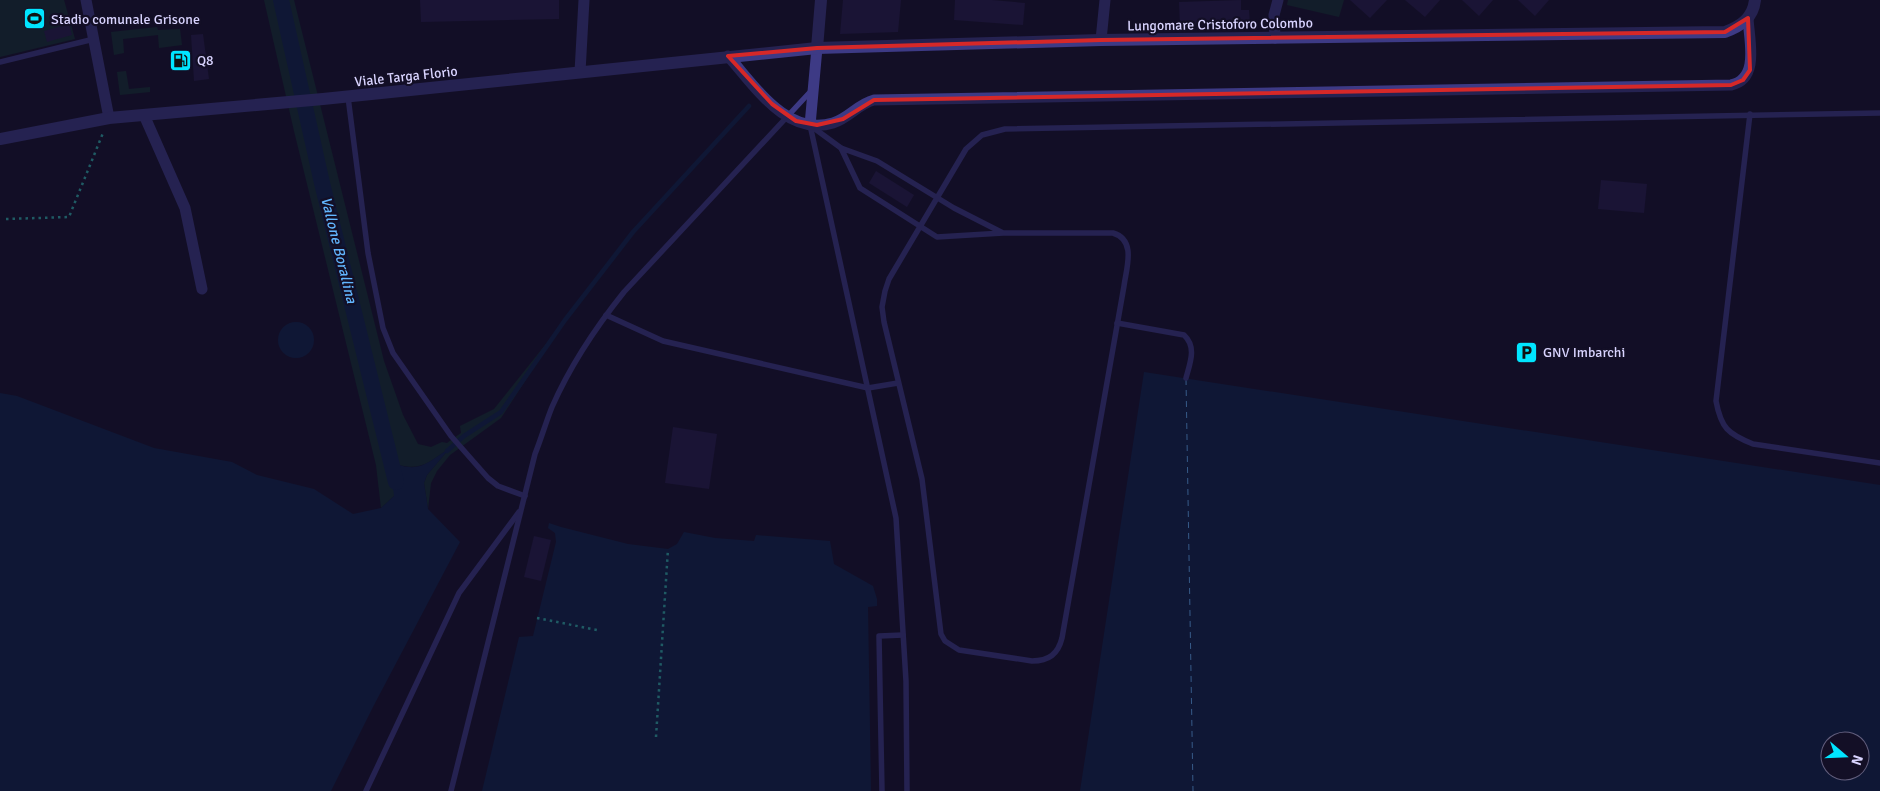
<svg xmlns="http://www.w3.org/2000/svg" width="1880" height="791" viewBox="0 0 1880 791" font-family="Signika,sans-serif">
	<rect width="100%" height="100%" fill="#130f26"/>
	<g fill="#12302f">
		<polygon points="0,0 64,0 75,39 0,57"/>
		<path d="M264 0H294L384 361 403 415 418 444 431 447 442 442 447 443 461 433 460 426 494 409 565 320 501 418 450 455 437 471 431 483 428 509 424 483 427 475 449 449C430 461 422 471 399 465L394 496 381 508 376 465 294 131Z"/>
		<polygon points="1288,0 1344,0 1339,17 1287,5"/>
		<polygon points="157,27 158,30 180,29 182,45 159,48 158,35 123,39 124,53 114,55 111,32"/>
		<polygon points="126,71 129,89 150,87 150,92 120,95 117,72"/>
	</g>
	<g fill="#0c2248" fill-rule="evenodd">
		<circle cx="296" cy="340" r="18"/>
		<path d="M1144 372 1880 485V791H1080ZM1830 741H1860V771H1830Z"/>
		<path d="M0 393 17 396 154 448 232 462 257 475 314 489 353 514 381 508 394 496 390 461C418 475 427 463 450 448L427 475 424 483 428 509 460 542 374 705 331 791H0Z"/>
		<polygon points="549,523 561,527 628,544 668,549 677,544 684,532 715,538 754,541 756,535 830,541 834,564 873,586 877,599 877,606 868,607 871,791 482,791 519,637 533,636 556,542 555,533 548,528"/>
	</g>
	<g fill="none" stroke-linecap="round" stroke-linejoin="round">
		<polyline stroke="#0c2248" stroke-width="4.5" points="447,451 464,436 501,412 565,320 633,232 749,106"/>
		<polyline stroke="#0c2248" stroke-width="16" points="281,0 322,183 396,482"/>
		<polyline stroke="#62b6ff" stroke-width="1" stroke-dasharray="6 5" stroke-linecap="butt" points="1186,379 1193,791"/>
	</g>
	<g fill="#241b47">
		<polygon points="420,0 559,0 559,19 421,22"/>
		<polygon points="843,0 901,0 898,32 840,34"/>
		<polygon points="955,0 992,0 1025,3 1023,25 954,20"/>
		<polygon points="1241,0 1241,10 1249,10 1250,24 1180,26 1179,2"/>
		<polygon points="1350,0 1387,0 1370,18"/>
		<polygon points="1405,0 1440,0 1425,17"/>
		<polygon points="1462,0 1493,0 1479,16"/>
		<polygon points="1518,0 1549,0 1535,16"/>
		<polygon points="69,24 72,35 47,42 44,31"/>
		<polygon points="203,34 209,79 194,81 191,35"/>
		<polygon points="876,171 914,195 907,207 869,183"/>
		<polygon points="1601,180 1647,184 1644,213 1598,209"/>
		<polygon points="673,427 717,434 709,489 665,483"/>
		<polygon points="534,536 551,540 541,581 524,577"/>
	</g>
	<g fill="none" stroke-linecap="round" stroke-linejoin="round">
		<g stroke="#2fb8b0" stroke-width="2.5" stroke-dasharray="2.5 4" stroke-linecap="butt">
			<polyline points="6,219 69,217 103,133"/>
			<polyline points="537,618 597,630"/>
			<polyline points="656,737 668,549"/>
		</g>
		<g stroke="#3d3a85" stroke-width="5.5">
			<polyline points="0,62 94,39"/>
			<polyline points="348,97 368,253 383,328 393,353 451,436 488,478 498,486 525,496"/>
			<path d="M1750 114 1716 401C1721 428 1728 434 1753 444L1880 463"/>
			<polyline points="810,125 896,518 906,681 907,791"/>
			<polyline points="811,126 841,148"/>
			<path d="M1003 233 954 208 877 161 841 148 860 188 937 237 1003 233H1113C1137 240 1126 269 1124 286L1062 638C1058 654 1049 661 1032 661L959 650 945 641 941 634 922 479 884 322 882 307 885 291 889 279 966 149 982 135 1005 129 1880 113"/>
			<polyline points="606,315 663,341 868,388 898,383"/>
			<path d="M1117 323 1184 335C1197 347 1190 363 1186 378"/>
			<polyline points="366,791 459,593 519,512"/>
			<path d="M451 791 535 454C541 439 546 422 552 407 570 366 596 327 624 292L811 91"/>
			<polyline points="882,791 879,636 903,635"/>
		</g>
		<g stroke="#3d3a85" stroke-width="11">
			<polyline points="86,0 109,118"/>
			<polyline points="1275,38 1274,15 1278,0"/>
			<polyline points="1101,40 1105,0"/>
			<path d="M728 56C755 86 787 137 833 123 849 118 858 104 874 100L1731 85C1760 79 1749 40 1748 18"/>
			<polyline points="580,72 584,0"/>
			<polyline points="144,115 185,208 202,289"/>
			<polyline points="810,125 817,48"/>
		</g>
		<g stroke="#3d3a85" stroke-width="12">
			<polyline points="817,48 821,0"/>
			<path d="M0 139 109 118 323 99 817 48 1101 40 1725 32C1741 26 1753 18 1755 0"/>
		</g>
	</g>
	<path d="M0 0H1880V791H0ZM1748 18 1750 70 1743 80 1731 85 874 100 843 119 817 125 796 121 772 104 728 56 817 48 1101 40 1725 32Z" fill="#130f26" fill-opacity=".55" fill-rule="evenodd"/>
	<path fill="none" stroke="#d62828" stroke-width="4" stroke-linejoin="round" d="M1748 18 1750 70 1743 80 1731 85 874 100 843 119 817 125 796 121 772 104 728 56 817 48 1101 40 1725 32Z"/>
	<defs>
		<symbol id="stadium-square" viewBox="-11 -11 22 22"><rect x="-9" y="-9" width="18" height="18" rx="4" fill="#00e5ff" stroke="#130f26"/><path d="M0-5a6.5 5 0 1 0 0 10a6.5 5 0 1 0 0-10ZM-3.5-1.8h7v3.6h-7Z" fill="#111"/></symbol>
		<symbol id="fuel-square" viewBox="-11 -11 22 22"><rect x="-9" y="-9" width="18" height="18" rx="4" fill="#00e5ff" stroke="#130f26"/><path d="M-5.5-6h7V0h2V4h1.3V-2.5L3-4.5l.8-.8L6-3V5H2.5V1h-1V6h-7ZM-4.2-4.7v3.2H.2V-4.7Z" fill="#111"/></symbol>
		<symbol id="parking-square" viewBox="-11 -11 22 22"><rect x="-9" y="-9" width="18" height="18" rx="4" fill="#00e5ff" stroke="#130f26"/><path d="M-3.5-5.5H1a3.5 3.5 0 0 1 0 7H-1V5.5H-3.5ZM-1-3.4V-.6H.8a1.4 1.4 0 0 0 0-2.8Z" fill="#111"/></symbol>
	</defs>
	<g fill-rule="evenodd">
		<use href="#stadium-square" x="22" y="6" width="25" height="25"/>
		<use href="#fuel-square" x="168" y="48" width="25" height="25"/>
		<use href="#parking-square" x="1514" y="340" width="25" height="25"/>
	</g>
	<g text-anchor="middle" stroke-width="4.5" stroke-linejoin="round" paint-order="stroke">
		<g font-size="14" fill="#d9d4ff" stroke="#130f26" text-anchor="start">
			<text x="51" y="24">Stadio comunale Grisone</text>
			<text x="197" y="65">Q8</text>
			<text x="1543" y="357">GNV Imbarchi</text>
		</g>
		<g font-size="14" fill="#d9d4ff" stroke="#130f26">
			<text transform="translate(1220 24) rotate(-1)" y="5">Lungomare Cristoforo Colombo</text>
			<text transform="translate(406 76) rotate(-6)" y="5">Viale Targa Florio</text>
		</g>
		<g font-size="15" font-style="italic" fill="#62b6ff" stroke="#130f26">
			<text transform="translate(339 250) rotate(76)" y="5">Vallone Borallina</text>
		</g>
	</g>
	<g transform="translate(1845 756) rotate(109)"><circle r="24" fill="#130f26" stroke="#625e7d"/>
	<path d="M0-4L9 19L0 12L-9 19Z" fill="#00e5ff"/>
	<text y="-8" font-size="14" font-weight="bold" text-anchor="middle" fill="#d9d4ff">N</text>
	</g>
</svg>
